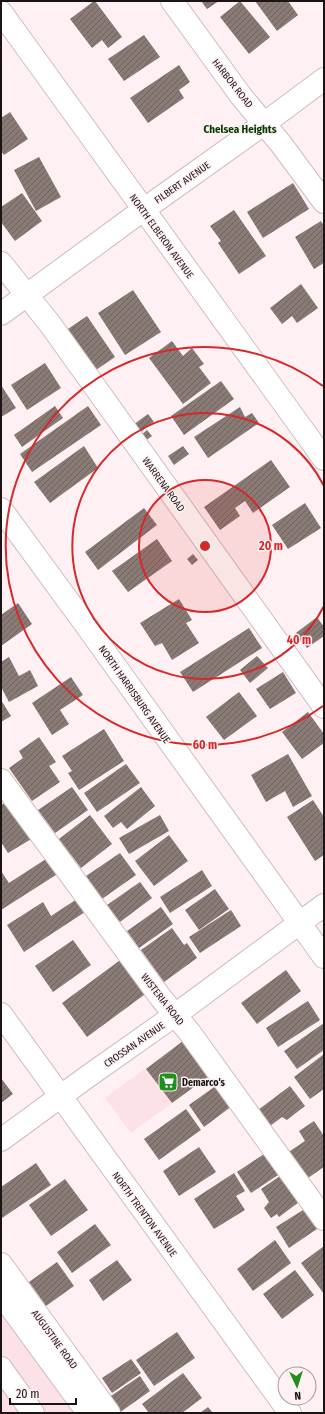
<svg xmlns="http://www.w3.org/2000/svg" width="325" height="1414" viewBox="0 0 325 1414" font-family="'Fira Sans Condensed',sans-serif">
	<defs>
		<pattern id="building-hatch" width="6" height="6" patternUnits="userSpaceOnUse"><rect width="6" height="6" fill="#897a76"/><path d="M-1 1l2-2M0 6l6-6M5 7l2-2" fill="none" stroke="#6f6360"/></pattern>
	</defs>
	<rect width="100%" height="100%" fill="#fff1f3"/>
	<g fill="#fce1e6">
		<polygon points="183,1041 209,1076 131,1133 105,1098"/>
		<polygon points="1,1287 93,1413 1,1413"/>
	</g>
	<g fill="url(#building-hatch)">
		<polygon points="94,1 95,1 122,37 108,48 102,40 92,48 70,19"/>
		<polygon points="201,1 219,1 207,9"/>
		<polygon points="240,1 270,37 249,54 220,17"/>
		<polygon points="255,1 288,1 298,15 277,31"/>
		<polygon points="144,35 160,57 124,81 108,59"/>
		<polygon points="179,65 190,82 179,90 184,98 148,123 130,98"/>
		<polygon points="10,112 28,139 4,155 1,151 1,118"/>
		<polygon points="39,157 61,197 36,211 14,170"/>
		<polygon points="293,183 309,209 263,238 247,212"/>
		<polygon points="22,193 42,221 15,241 1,222 1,207"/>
		<polygon points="234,210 266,256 239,274 218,243 221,241 210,226"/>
		<polygon points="321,221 324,226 324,263 314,269 295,237"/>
		<polygon points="301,284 318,308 297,323 292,316 282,324 270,308"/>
		<polygon points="133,290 161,332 125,355 98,313"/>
		<polygon points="87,316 115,357 93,372 65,331"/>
		<polygon points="172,341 183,356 192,348 204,364 199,367 211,383 183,404 149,358"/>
		<polygon points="45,363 61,388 27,410 11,385"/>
		<polygon points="221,381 234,399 184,435 171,416"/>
		<polygon points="1,385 16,408 1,417"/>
		<polygon points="55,406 63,418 22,447 14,435"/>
		<polygon points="88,406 101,425 32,472 20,454"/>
		<polygon points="240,407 245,417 252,413 259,423 208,458 194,437"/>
		<polygon points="148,414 154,422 139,433 133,425"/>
		<polygon points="147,430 152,436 145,441 141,435"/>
		<polygon points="84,446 98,468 50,503 34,482"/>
		<polygon points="183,446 189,454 174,465 168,456"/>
		<polygon points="271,460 290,487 253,513 245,501 235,508 240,516 220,530 204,507"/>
		<polygon points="305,503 321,528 288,549 272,525"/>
		<polygon points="144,508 157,525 98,570 85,552"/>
		<polygon points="157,539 172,561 128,592 112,571"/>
		<polygon points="193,554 198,560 192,565 187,559"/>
		<polygon points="179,599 192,620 186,623 199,643 172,660 162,643 155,646 140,623"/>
		<polygon points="18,603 32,624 1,646 1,615"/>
		<polygon points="317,617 324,627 324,636 307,648 296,633"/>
		<polygon points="249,628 262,648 193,692 180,672"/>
		<polygon points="257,656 268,668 250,683 240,670"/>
		<polygon points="9,657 19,676 30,670 38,686 9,702 1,687 1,662"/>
		<polygon points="283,672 296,693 270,709 256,689"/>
		<polygon points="71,677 83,695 60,710 69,724 52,735 32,703"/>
		<polygon points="239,692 257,716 224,740 206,717"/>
		<polygon points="1,700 11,716 1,722"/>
		<polygon points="308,712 324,734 324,743 302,759 282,732"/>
		<polygon points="104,729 124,761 79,790 68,773 72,771 62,756"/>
		<polygon points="39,737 56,762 49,766 60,782 32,801 9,768 23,758 19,751"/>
		<polygon points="288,754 312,796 293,807 285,791 266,802 251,775"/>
		<polygon points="126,764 140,783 97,812 84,793"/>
		<polygon points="72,787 88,810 55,833 38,810"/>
		<polygon points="141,787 155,806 127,829 121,822 113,828 104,816"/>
		<polygon points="9,800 33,838 8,853 1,842 1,805"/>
		<polygon points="313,800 324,817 324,855 315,861 287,817"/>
		<polygon points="90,815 112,844 81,868 59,839"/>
		<polygon points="160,815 169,831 129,854 119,838"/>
		<polygon points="169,835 188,861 154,886 135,861"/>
		<polygon points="120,853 136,875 102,899 86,876"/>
		<polygon points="49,857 59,873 1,910 1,871 9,883"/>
		<polygon points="202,870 212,886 170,913 160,897"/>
		<polygon points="140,882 152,898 120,922 107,905"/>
		<polygon points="215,889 229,909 199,930 185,910"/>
		<polygon points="80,897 88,910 24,952 7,925 43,902 51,916"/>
		<polygon points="161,907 173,924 139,948 127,931"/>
		<polygon points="231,910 241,926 200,953 189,937"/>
		<polygon points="172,928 184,945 187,943 197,958 164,982 141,950"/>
		<polygon points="73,940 91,965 53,992 35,966"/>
		<polygon points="123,958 148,992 87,1037 62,1003"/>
		<polygon points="286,970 301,991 257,1024 241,1003"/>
		<polygon points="308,1001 320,1020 278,1047 266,1028"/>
		<polygon points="324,1023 324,1050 297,1069 284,1051"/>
		<polygon points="183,1041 209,1076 172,1103 146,1069"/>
		<polygon points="324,1054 324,1089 310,1099 294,1077"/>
		<polygon points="1,1078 13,1094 1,1103"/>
		<polygon points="217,1085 232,1106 204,1127 189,1105"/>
		<polygon points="290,1086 305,1106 287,1120 282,1117 270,1126 258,1110"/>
		<polygon points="186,1109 201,1130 159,1160 144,1139"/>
		<polygon points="314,1121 324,1136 324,1167 305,1180 287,1153 305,1141 299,1131"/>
		<polygon points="199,1147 216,1172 179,1196 163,1171"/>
		<polygon points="264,1154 278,1175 251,1193 237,1172"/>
		<polygon points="36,1163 51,1185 2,1218 1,1187"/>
		<polygon points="234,1173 245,1191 236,1196 245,1210 214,1229 194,1199"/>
		<polygon points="280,1176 299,1202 279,1217 277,1214 271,1218 264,1208 269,1202 261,1189"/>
		<polygon points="65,1179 88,1210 51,1236 29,1205"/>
		<polygon points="303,1210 317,1229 289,1248 276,1227"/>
		<polygon points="95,1224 111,1245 72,1273 57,1252"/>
		<polygon points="275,1240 291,1263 253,1291 237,1269"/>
		<polygon points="324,1246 324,1294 301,1263"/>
		<polygon points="117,1260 132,1280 103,1301 89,1280"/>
		<polygon points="57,1262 74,1286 46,1306 29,1282"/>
		<polygon points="295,1270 314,1295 282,1319 263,1294"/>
		<polygon points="177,1332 195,1358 154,1386 136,1360"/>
		<polygon points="131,1359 141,1373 112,1393 102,1378"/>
		<polygon points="183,1373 202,1398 182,1413 149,1413 142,1404"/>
		<polygon points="140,1376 150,1391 119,1413 108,1398"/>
		<polygon points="208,1407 213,1413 200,1413"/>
	</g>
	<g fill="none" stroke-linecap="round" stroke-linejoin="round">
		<defs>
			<g id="minor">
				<polyline points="172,1 241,96 281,144 324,202"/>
				<polyline points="1,12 324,459"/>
				<polyline points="1,263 50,324 324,707"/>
				<polyline points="1,314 143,210 265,123 324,79"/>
				<polyline points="1,509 83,621 324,957"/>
				<polyline points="1,780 161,998 190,1033 324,1219"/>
				<polyline points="1,1014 290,1413"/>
				<polyline points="1,1140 87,1077 175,1015 324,905"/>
				<polyline points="1,1264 109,1413"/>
				<polyline points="1,1294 88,1413"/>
				<polyline points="1,1368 33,1413"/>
			</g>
		</defs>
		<use href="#minor" stroke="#cebcbf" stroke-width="24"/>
		<use href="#minor" stroke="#fff" stroke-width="22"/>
	</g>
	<circle cx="205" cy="546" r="66" fill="#d62828" fill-opacity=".12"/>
	<g fill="none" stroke="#d62828" stroke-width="2">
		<circle cx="205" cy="546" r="66"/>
		<path d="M324 606A133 133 0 1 1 324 486"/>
		<path d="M323 706A199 199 0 1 1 323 386"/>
	</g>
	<defs>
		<symbol id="supermarket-square" viewBox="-11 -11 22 22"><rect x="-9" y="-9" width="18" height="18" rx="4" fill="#1f9019" stroke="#fff1f3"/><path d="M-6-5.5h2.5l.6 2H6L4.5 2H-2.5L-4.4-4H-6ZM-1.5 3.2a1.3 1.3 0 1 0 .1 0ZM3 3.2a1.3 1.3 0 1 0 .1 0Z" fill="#fff"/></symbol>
	</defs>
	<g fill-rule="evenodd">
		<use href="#supermarket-square" x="157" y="1071" width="22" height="22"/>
	</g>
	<g text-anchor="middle" stroke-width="3" stroke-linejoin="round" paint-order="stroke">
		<g font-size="10" fill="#1a1415" stroke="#fff1f3">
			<text transform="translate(233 83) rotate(52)" y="4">HARBOR ROAD</text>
			<text transform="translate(182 182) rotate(-35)" y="4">FILBERT AVENUE</text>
			<text transform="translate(162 236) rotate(54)" y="4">NORTH ELBERON AVENUE</text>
			<text transform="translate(164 484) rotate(54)" y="4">WARRENA ROAD</text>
			<text transform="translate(135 694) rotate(55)" y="4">NORTH HARRISBURG AVENUE</text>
			<text transform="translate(163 999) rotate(52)" y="4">WISTERIA ROAD</text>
			<text transform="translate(134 1044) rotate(-35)" y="4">CROSSAN AVENUE</text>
			<text transform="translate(145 1214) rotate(54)" y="4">NORTH TRENTON AVENUE</text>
			<text transform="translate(55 1339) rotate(54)" y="4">AUGUSTINE ROAD</text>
		</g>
		<g font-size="10" font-weight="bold" fill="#1a1415" stroke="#fff1f3" text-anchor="start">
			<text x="182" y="1086">Demarco's</text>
		</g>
		<g font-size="11" font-weight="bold" fill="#023901" stroke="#fff1f3">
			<text x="240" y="133">Chelsea Heights</text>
		</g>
	</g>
	<circle cx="205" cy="546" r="6" fill="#d62828" stroke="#fff1f3" stroke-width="2"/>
	<g font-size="12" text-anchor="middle" font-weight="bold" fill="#d62828" stroke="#fff1f3" stroke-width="3" stroke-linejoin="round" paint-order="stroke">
		<text x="271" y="550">20 m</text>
		<text x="299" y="644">40 m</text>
		<text x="205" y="749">60 m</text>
	</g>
	<rect width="325" height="1414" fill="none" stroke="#1a1415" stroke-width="4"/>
	<g transform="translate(297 1386) rotate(176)"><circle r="19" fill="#fff1f3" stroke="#a3999a"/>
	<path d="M0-3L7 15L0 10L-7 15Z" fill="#1f9019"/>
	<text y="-6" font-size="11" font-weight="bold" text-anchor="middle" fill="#1a1415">N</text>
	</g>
	<path d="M10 1398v6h66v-6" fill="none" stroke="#1a1415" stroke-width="2"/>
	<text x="16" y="1398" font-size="12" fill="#1a1415" stroke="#fff1f3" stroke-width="3" paint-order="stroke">20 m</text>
</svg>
